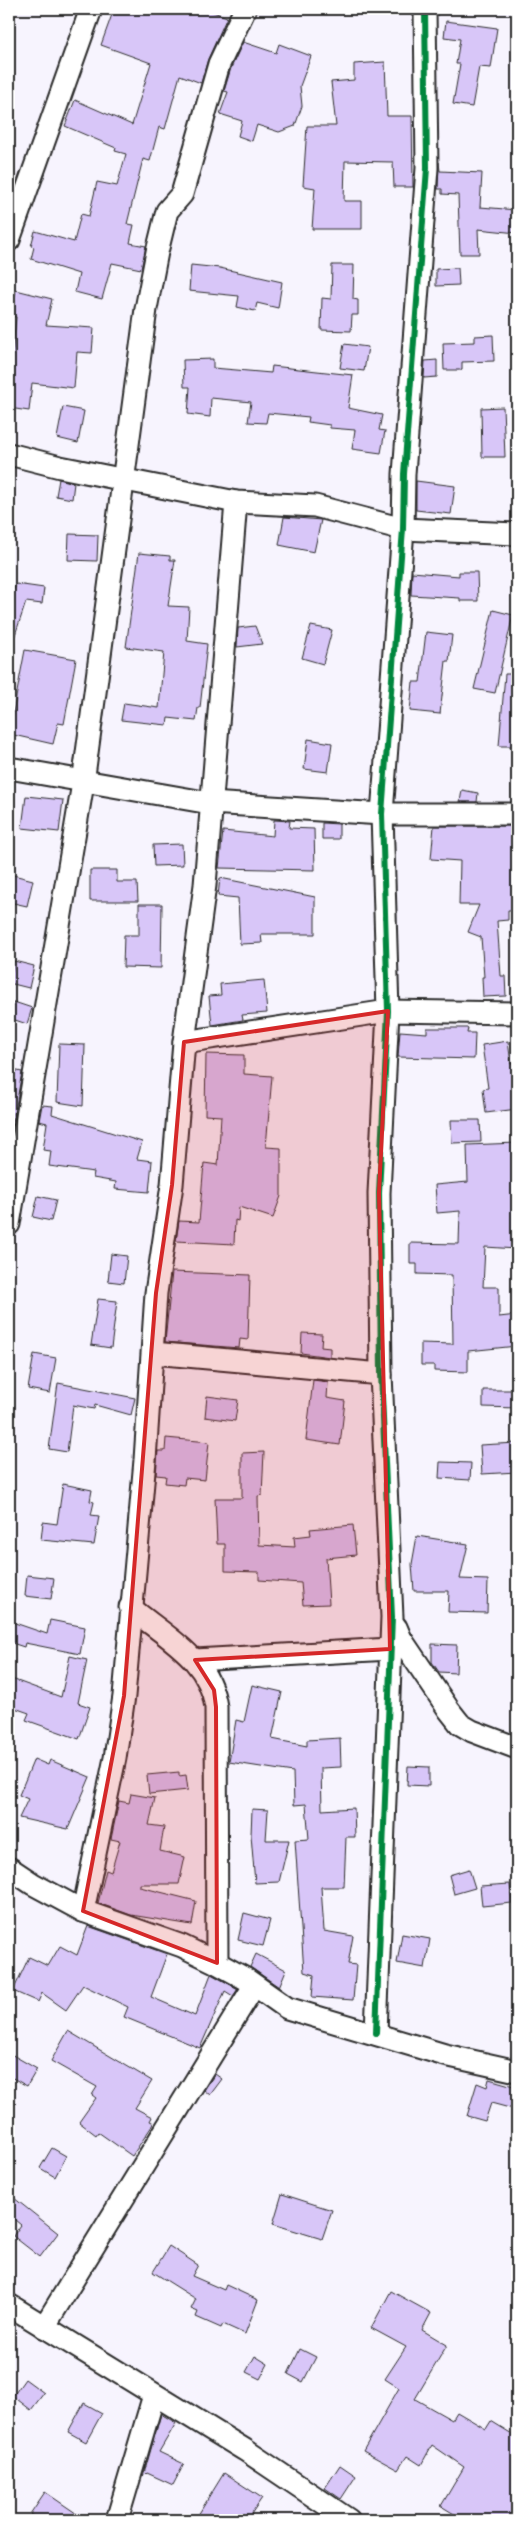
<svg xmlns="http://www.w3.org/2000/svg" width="526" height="2529" viewBox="0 0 526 2529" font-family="Dekko,sans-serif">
	<rect width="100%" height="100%" fill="#f7f4fe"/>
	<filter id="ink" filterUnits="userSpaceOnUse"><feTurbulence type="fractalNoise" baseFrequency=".02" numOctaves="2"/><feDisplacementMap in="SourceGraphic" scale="10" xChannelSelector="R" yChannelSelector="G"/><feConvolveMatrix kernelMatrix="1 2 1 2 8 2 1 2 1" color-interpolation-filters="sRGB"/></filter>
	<g filter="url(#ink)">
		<g fill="#d8c6f8" stroke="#2b2b2b">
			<polygon points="114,9 205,9 227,17 208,59 201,83 180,75 165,129 159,127 150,161 143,159 127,224 134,225 130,243 146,246 141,269 112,263 102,299 75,292 79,274 31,259 34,247 31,246 35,231 74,242 81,214 89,216 97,182 117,186 126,154 115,151 116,148 65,126 75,100 132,125 151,63 101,45"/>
			<polygon points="446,21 497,28 491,68 479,67 472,107 453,104 460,64 456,64 460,39 444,37"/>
			<polygon points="243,42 276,53 279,44 311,56 300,86 302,106 295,126 279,132 257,125 252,141 238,136 242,121 220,114 228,92 224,91 231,68"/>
			<polygon points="385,62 387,116 412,116 413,187 394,187 393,162 345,161 344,201 362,201 362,229 312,229 315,188 303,186 307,126 336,126 331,82 354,80 354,64"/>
			<polygon points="439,162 440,171 482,173 480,207 517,210 517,233 478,229 479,254 460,254 458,195 442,194 442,189 438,189"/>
			<polygon points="191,265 220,268 282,282 278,308 257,303 255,311 237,307 239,296 189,291"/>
			<polygon points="332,265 354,265 353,299 358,300 358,315 352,315 351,331 321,330 322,298 331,299"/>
			<polygon points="458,268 459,285 436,286 436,269"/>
			<polygon points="16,290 52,299 46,325 94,328 92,353 77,352 74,388 32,383 29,411 9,408 9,369 11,369 16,317 10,316"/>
			<polygon points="493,335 494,361 462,362 462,370 444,370 443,343 475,342 475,336"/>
			<polygon points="344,344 368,347 364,371 340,368"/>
			<polygon points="213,359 213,368 271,373 272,366 353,375 348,408 382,415 379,430 385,431 381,453 352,449 355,430 330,428 330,425 308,422 309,417 268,413 266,423 248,422 251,402 211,398 210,417 188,414 190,387 184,387 183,360"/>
			<polygon points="437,360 437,377 424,378 425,361"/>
			<polygon points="63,407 84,411 78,443 57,438"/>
			<polygon points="503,407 505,457 482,457 481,408"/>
			<polygon points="59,479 74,483 72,499 56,496"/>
			<polygon points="416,481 455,486 451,514 416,510"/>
			<polygon points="284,517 321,520 314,552 279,545"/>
			<polygon points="69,534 98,535 97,561 68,560"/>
			<polygon points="139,553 170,556 170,560 175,560 168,606 189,607 187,641 207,644 200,708 198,708 196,721 168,718 167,725 121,720 124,703 159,708 164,652 126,647"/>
			<polygon points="412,572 459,576 459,572 477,572 478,601 460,601 460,598 411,595"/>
			<polygon points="16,584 44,588 42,604 26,602 12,644 9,643 9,603"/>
			<polygon points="493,610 513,615 495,693 474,689"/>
			<polygon points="255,626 262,644 237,647 238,628"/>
			<polygon points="311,626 332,630 323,664 302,658"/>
			<polygon points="426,632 452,635 449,661 446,661 440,714 410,711 413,682 420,682"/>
			<polygon points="25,650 76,659 64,724 58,723 53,744 9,734"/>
			<polygon points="505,674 517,674 517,746 499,746"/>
			<polygon points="308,739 332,743 328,772 304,769"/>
			<polygon points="462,790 478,793 477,802 460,802"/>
			<polygon points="26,796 63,800 59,832 22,828"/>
			<polygon points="274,820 290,821 289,828 314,829 315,870 219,868 223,831 273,836"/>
			<polygon points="322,823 339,824 339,839 322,839"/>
			<polygon points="434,826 516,826 517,910 508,910 508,920 497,921 501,976 505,976 506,996 483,997 482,977 484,977 481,937 468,932 479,905 459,905 460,861 431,859"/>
			<polygon points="182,844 183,865 154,866 153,845"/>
			<polygon points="90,870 117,870 117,882 137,882 138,901 90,901"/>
			<polygon points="9,874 33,880 27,906 9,902"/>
			<polygon points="220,878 315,897 315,934 261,934 262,943 240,944 238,898 218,896"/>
			<polygon points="139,904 162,904 161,968 123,967 124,935 139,935"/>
			<polygon points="14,961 34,966 29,988 9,983"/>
			<polygon points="264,980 267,1013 242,1015 243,1020 212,1025 209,996 221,995 220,984"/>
			<polygon points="14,1002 32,1008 27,1024 9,1018"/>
			<polygon points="427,1028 468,1028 467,1033 475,1033 474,1059 398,1057 400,1031 427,1033"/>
			<polygon points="508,1041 511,1064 517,1063 517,1109 486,1113 483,1089 488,1088 482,1045"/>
			<polygon points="59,1044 85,1045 83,1106 57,1102"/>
			<polygon points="206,1054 244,1055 244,1074 272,1076 266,1147 281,1148 281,1196 273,1218 239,1207 238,1221 235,1220 234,1244 176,1241 179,1221 199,1222 204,1163 218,1165 221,1116 205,1115"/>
			<polygon points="9,1069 22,1072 12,1128 9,1127"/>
			<polygon points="42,1105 53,1106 52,1114 142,1142 137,1159 152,1161 149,1192 115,1189 116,1182 93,1178 94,1172 49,1166 51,1151 43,1150 47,1123 39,1121"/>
			<polygon points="451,1120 480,1120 481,1142 452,1143"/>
			<polygon points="517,1143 517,1249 485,1247 483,1287 499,1287 499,1317 517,1315 517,1346 468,1351 468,1372 434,1371 434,1365 421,1365 421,1343 453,1344 452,1275 417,1274 417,1264 410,1264 410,1243 459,1244 460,1211 437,1213 435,1185 468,1182 467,1145"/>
			<polygon points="38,1196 56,1200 51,1221 33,1217"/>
			<polygon points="111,1254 127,1256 124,1283 108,1281"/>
			<polygon points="172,1272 250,1275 248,1340 240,1339 239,1348 165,1342"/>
			<polygon points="98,1299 117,1301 111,1348 91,1345"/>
			<polygon points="302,1333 322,1334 321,1347 330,1348 330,1357 301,1353"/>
			<polygon points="34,1354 56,1358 50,1393 28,1389"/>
			<polygon points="313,1380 328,1382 327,1398 345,1401 340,1445 306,1440"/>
			<polygon points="58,1383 135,1398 131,1415 95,1405 94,1409 73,1405 67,1452 49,1449"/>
			<polygon points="483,1390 517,1390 517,1408 483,1407"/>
			<polygon points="207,1396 238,1400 235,1421 205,1417"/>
			<polygon points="166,1438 209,1442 205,1480 185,1478 184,1485 165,1483 166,1476 156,1475 158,1451 165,1451"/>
			<polygon points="517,1443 517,1472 482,1474 480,1445"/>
			<polygon points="264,1452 262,1495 258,1496 259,1545 295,1547 294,1537 311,1535 310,1529 353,1525 356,1555 326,1558 329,1604 303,1605 301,1583 259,1580 259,1572 225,1571 225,1544 217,1544 215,1498 242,1498 242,1453"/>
			<polygon points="440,1462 471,1463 470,1480 439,1478"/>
			<polygon points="63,1484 92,1490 90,1501 94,1502 91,1515 99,1516 94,1545 41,1540 43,1522 57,1524"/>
			<polygon points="417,1536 468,1544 460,1579 488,1580 487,1613 448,1612 449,1591 414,1591 412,1564"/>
			<polygon points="27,1575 54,1578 51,1599 25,1596"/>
			<polygon points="50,1620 85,1627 80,1654 25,1643 24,1647 9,1642 9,1621 47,1634"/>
			<polygon points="432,1644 457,1645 456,1673 439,1672 432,1662"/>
			<polygon points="70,1656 87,1660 78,1703 90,1707 79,1739 26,1720 29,1713 9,1706 9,1678 61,1697"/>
			<polygon points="252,1685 282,1692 272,1739 307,1746 307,1740 340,1738 341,1767 321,1768 322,1810 354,1808 355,1837 346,1837 344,1887 321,1887 324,1931 353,1936 348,1964 356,1965 353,2000 312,1997 314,1975 304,1972 295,1840 309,1839 306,1804 294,1805 293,1772 229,1762 236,1720 244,1722"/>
			<polygon points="34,1759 48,1765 50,1760 90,1777 68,1829 19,1818 28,1799 19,1795"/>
			<polygon points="408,1766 429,1767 429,1786 407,1785"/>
			<polygon points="179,1772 179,1776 186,1775 188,1790 149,1794 147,1775"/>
			<polygon points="131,1794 155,1798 149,1825 164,1827 160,1851 185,1857 179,1884 140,1884 140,1887 196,1901 192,1925 131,1915 98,1903 106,1870 111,1872 120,1841 111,1839 119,1801 129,1803"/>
			<polygon points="252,1809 268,1810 266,1840 289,1840 279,1882 255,1883 251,1835"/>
			<polygon points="469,1869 475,1888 454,1894 449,1875"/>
			<polygon points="510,1884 512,1903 482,1906 480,1886"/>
			<polygon points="244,1913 270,1920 263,1946 238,1940"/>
			<polygon points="88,1926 167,1954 151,1997 195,2016 211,1974 238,1989 233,1996 225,1991 200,2048 124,2017 128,2007 83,1985 66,2010 42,1993 38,2002 13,1991 29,1957 48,1966 60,1946 77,1955"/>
			<polygon points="402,1934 430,1939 425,1968 397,1963"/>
			<polygon points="256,1954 286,1970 279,1987 250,1967"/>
			<polygon points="68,2031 152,2081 135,2108 152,2117 150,2121 154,2123 132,2156 98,2132 96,2135 79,2122 96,2098 92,2095 97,2087 51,2061"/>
			<polygon points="9,2053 37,2069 27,2086 9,2076"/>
			<polygon points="215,2074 222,2079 210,2095 204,2090"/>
			<polygon points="489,2079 517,2087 517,2110 491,2103 485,2121 467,2116 477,2083 487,2087"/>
			<polygon points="52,2148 66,2156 55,2177 40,2168"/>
			<polygon points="9,2194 58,2233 40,2257 13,2236 21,2225 9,2215"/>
			<polygon points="282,2194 332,2210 322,2239 273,2224"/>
			<polygon points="169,2246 198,2265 192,2276 224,2290 226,2285 258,2300 245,2334 223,2324 221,2328 196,2317 198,2312 191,2309 196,2299 153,2272"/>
			<polygon points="391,2291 431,2313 422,2330 447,2345 415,2399 452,2420 457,2412 486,2429 491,2421 517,2437 517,2520 464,2520 441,2506 464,2467 432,2445 421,2465 407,2456 398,2470 363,2451 399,2388 385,2379 406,2347 371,2328"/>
			<polygon points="300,2349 316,2357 303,2382 288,2374"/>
			<polygon points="255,2356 268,2364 260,2379 246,2372"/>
			<polygon points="25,2379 44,2393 31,2410 13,2396"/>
			<polygon points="84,2403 102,2413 86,2442 68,2432"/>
			<polygon points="161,2414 176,2423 159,2452 184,2464 173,2485 147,2473 143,2477"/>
			<polygon points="340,2465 356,2476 341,2499 325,2488"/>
			<polygon points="224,2473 262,2498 247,2520 195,2520"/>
			<polygon points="45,2492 86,2520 39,2520 30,2514"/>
		</g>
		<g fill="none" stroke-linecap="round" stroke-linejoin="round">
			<defs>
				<g id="minor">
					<polyline points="9,240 91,9"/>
					<polyline points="9,454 60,467 236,502 315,506 403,529 517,534"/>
					<polyline points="9,768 210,803 382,814 517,814"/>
					<polyline points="184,1042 388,1011 517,1013"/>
					<polyline points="9,1224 83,783 146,309 157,252 167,211 182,194 219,64 245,9"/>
					<polyline points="153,1353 381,1374"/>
					<path d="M130 1607C166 1638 209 1657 216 1707L217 1963"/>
					<polyline points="396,1627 401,1639 449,1710 460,1724 472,1731 517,1748"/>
					<polyline points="195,1660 390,1649 401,1639"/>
					<polyline points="9,1868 33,1884 83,1911 182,1946 217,1963 246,1979 287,2008 445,2055 517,2071"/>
					<polyline points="83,1911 115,1758 124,1696 145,1460 156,1293 172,1185 184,1042 205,885 236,502"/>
					<polyline points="376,2033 392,1617 381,1374 379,1193 388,1011 382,814 403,529 404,474 427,168 425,9"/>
					<polyline points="9,2305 245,2450 349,2520"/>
					<polyline points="44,2327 254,1986"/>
					<polyline points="117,2520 154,2395"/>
				</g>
			</defs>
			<use href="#minor" stroke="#2b2b2b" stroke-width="25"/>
			<use href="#minor" stroke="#fff" stroke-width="21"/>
			<defs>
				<polyline id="cycleway" points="376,2033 392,1617 381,1374 379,1193 388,1011 382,814 403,529 404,474 427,168 425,9"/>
			</defs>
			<use href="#cycleway" stroke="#fff" stroke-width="9"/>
			<use href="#cycleway" stroke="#00873e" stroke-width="6"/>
		</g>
	</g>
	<path fill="#d62828" fill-opacity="0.2" stroke="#d62828" stroke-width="4" stroke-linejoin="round" d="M388 1011 379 1193 390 1649 195 1660 214 1690 216 1707 217 1963 83 1911 124 1696 156 1293 172 1185 184 1042Z"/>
	<rect width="526" height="2529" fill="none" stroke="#fff" stroke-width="30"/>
	<rect x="15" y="15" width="496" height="2499" fill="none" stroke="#2b2b2b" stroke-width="2" filter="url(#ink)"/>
</svg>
